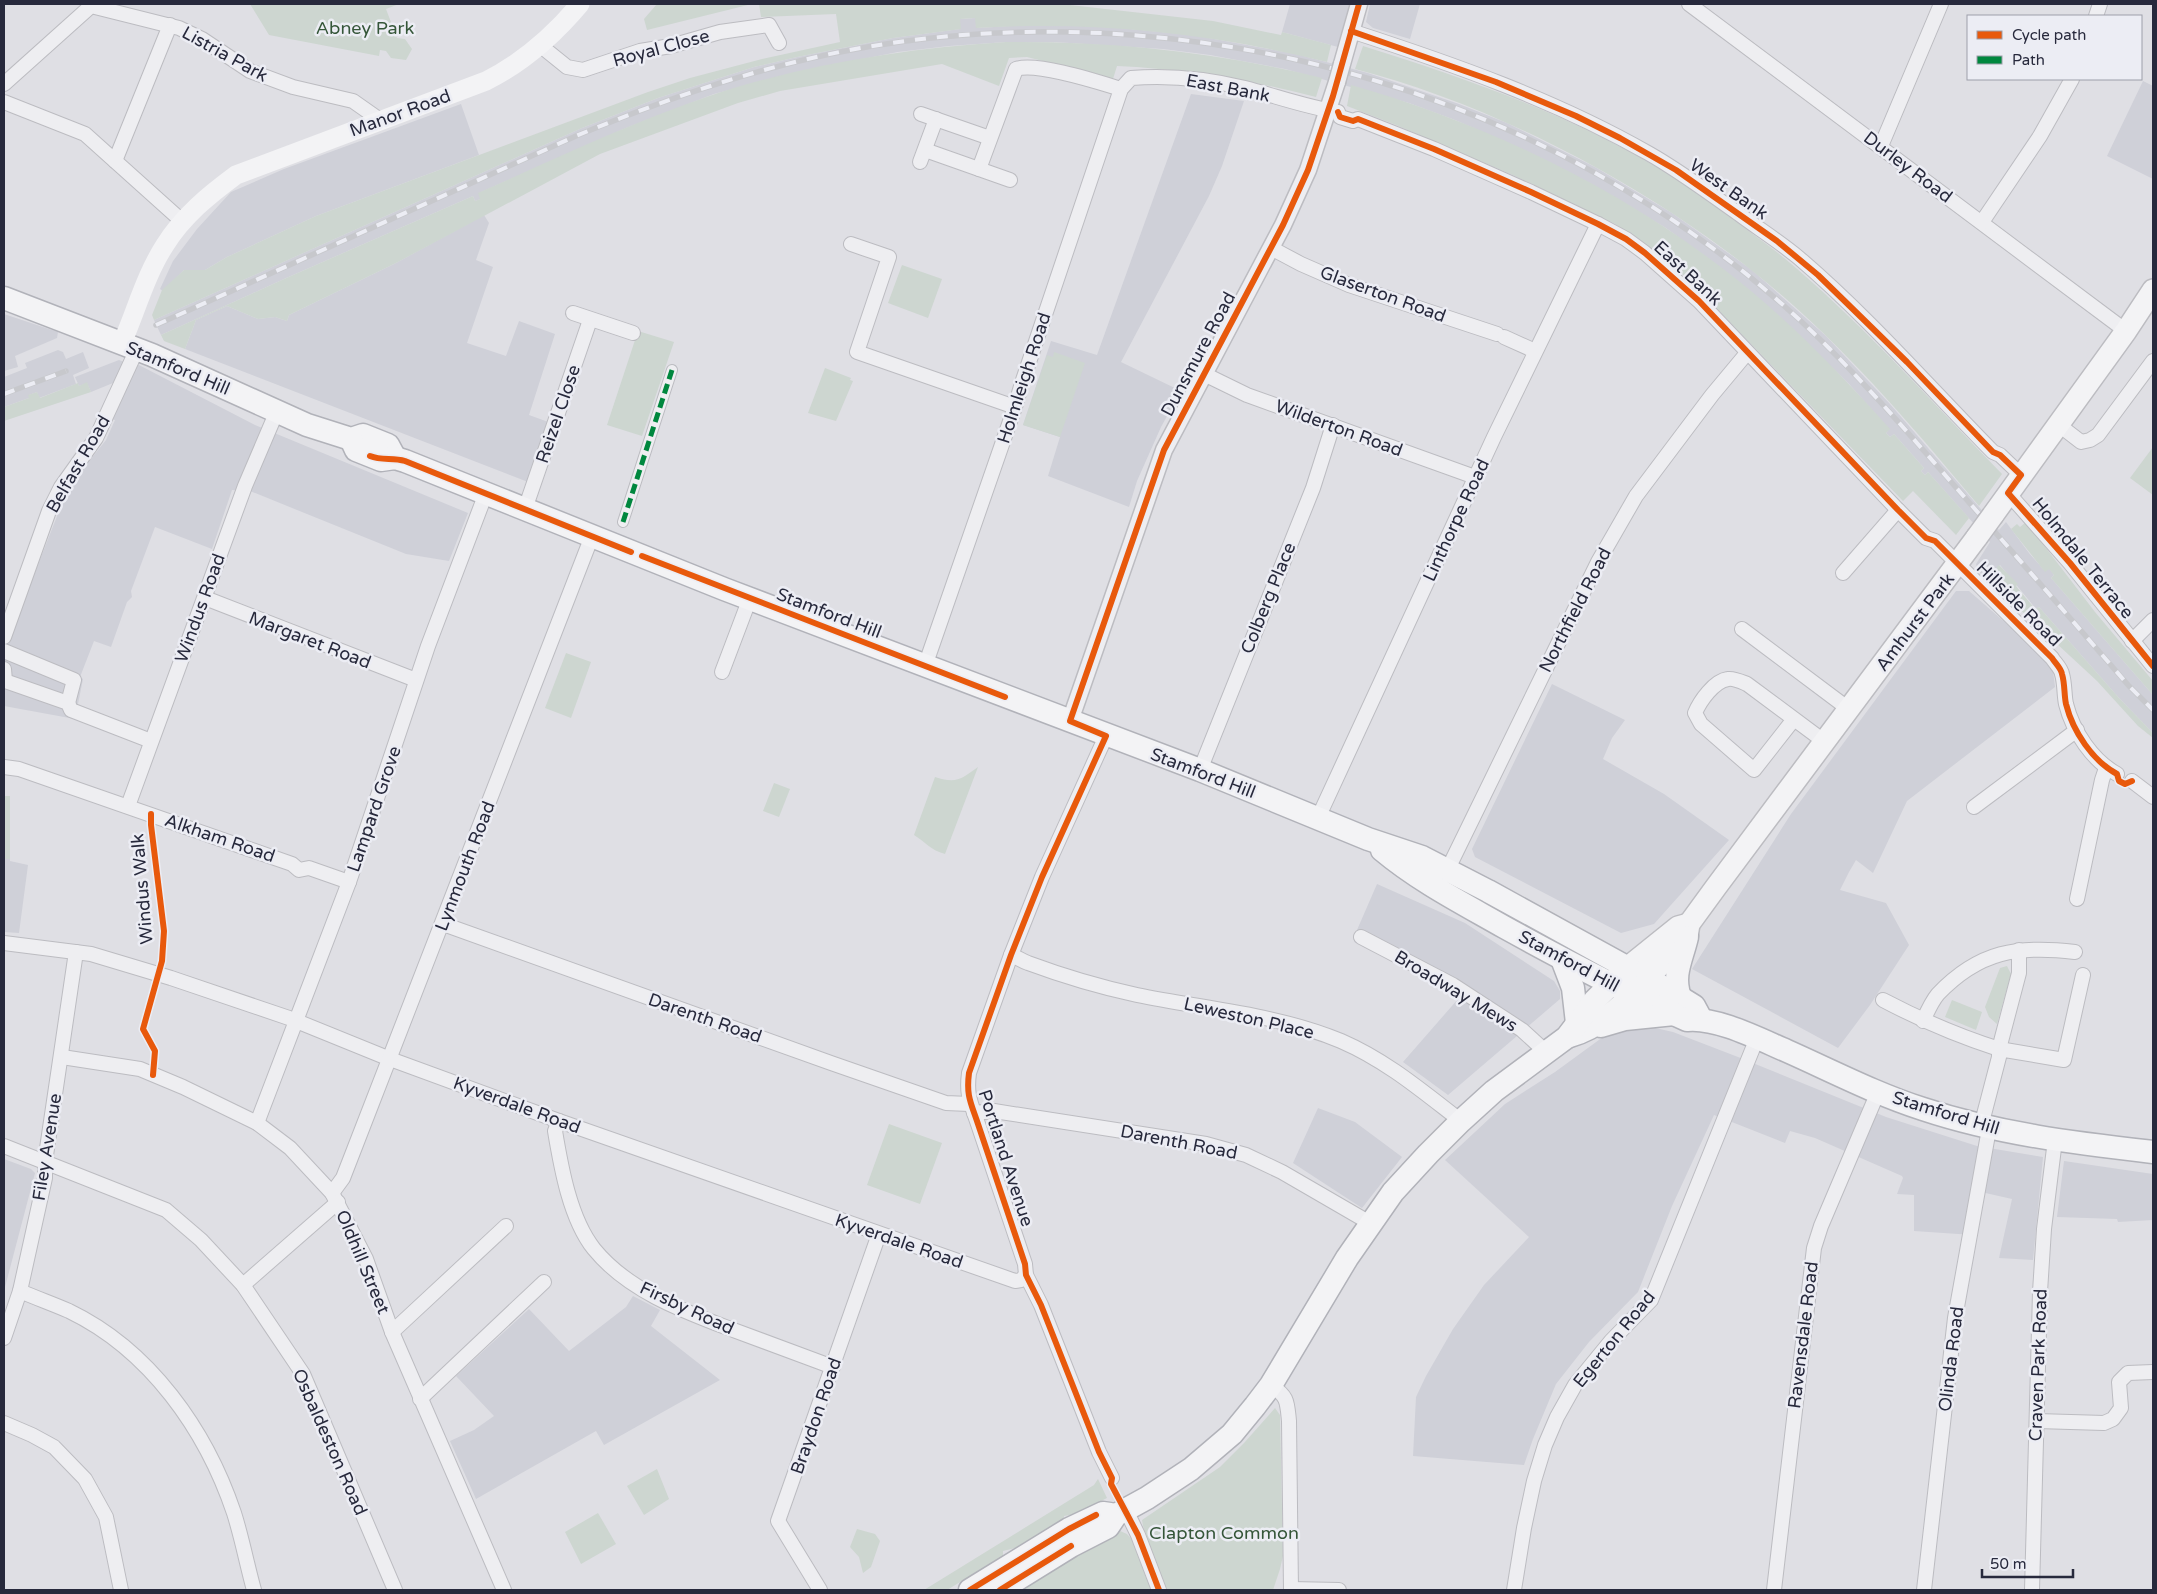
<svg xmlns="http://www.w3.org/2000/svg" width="2157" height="1594" viewBox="0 0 2157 1594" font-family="'Varela Round',sans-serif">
	<rect width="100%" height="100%" fill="#dfdfe4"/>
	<g fill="#cfd0d8">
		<polygon points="1290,4 1351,4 1338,47 1282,32"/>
		<polygon points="1370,4 1420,4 1410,39 1373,28 1366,22"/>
		<polygon points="976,18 977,28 1025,25 1100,26 1192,35 1296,54 1368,73 1459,104 1507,123 1595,167 1672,213 1752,270 1826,336 1890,404 1999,530 2006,522 2029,553 2045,571 2049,568 2054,575 2051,578 2153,695 2153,733 2119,698 2039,607 2036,609 2000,565 1986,578 1978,571 1976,564 1990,542 1928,472 1925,475 1921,471 1924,468 1894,434 1890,437 1886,433 1889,429 1849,384 1780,317 1726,272 1666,228 1627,205 1522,149 1455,120 1409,103 1285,69 1210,55 1163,49 1054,42 1006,42 949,46 898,52 802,71 714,94 626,128 479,193 481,199 475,201 473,196 284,279 161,335 154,320 582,128 658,98 754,67 797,57 893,38 960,29 960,19"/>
		<polygon points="2143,81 2153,86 2153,179 2107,156"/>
		<polygon points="1191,94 1244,101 1222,166 1209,196 1121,362 1181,391 1161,427 1137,481 1129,507 1048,476 1060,437 1023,425 1051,341 1097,355"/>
		<polygon points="461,104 479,155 316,216 227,257 205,270 184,270 163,291 160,289 173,261 197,229 231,192 284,169"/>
		<polygon points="484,215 489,223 476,260 493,267 467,343 506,356 519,321 555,334 529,415 551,423 528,482 185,349 196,320 227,306 258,319 275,317 287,321 289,315 396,263"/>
		<polygon points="4,314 58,332 57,338 15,356 18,367 4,371"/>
		<polygon points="58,350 63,352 66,359 83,352 89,368 73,375 76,384 39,398 37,392 29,395 29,398 4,407 4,377 27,368 25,363"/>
		<polygon points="119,360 124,362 113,383 91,392 87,383 79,386 75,377"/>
		<polygon points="137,364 255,425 468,513 449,561 406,554 250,491 232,490 212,549 155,527 131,591 132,597 127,602 111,647 94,641 80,677 83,679 75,719 4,706 4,652 59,511 67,489 106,440 115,420 111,419"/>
		<polygon points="1956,591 1969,591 2046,658 2053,671 2055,687 1907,801 1873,873 1856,860 1849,872 1840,890 1886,903 1909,945 1870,1005 1838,1048 1692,969 1791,814"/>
		<polygon points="1552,684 1625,720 1612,738 1603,759 1664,794 1729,840 1654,924 1621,933 1475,857 1472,849"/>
		<polygon points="4,796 10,796 10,861 28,865 19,933 4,932"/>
		<polygon points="1377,884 1465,923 1554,981 1560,991 1560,999 1448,1095 1403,1062 1458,999 1461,988 1422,962 1357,930"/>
		<polygon points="1651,1027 1673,1032 1738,1057 1886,1117 1977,1146 2043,1157 2033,1260 1999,1258 2012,1199 1981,1192 1973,1235 1914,1231 1914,1195 1897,1194 1903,1178 1902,1176 1815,1138 1790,1131 1785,1143 1714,1115 1672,1206 1638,1292 1589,1342 1556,1384 1533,1439 1524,1465 1413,1456 1416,1397 1426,1376 1453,1329 1484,1285 1529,1237 1445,1160 1505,1104 1555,1072 1603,1037 1623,1028"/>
		<polygon points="1318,1108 1355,1122 1402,1157 1362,1208 1293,1163"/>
		<polygon points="4,1159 31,1169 35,1173 4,1291"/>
		<polygon points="2064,1161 2153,1174 2153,1220 2118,1222 2117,1219 2057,1217"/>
		<polygon points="633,1296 660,1310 651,1326 720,1380 604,1445 596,1431 476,1499 450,1441 474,1430 494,1416 456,1376 529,1309 569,1351 626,1307"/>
	</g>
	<g fill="#cdd6d0">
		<polygon points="250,4 399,4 386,9 397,38 405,39 412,49 406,60 391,58 386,51 380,50 379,56 269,35"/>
		<polygon points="657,4 752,4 647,30 644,19"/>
		<path d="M759 4H1061L1213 21 1281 35 1282 32 1331 45 1327 62C1211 33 1095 21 976 28L975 18 960 19 961 29 893 38 797 57 754 67 658 98 582 128 154 320 152 315 162 290 184 270H205L227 257 316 216 648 92 690 78 762 59 840 42 836 14 761 17Z"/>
		<path d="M1006 42C1113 41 1218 52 1322 78L1316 97C1250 80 1185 69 1117 66L1113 79 1027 57 1009 58 999 86 942 64 780 91 738 103 600 154 396 263 289 315 287 321 275 317 258 319 227 306 196 320 185 349 164 341 161 335 284 279 473 196 475 201 480 199 478 193C555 159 632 122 712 95 807 64 907 48 1006 42Z"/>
		<path d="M1363 46C1462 77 1563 112 1653 165 1681 181 1707 201 1734 220 1755 236 1777 251 1796 268 1869 331 1934 404 2002 474L1979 506C1919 434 1856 360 1785 298 1670 198 1504 107 1355 69Z"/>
		<path d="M1351 85C1484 123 1616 186 1726 271 1786 317 1840 373 1890 429L1886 433 1890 437 1894 434 1924 468 1921 471 1925 475 1928 472 1969 518 1956 535 1913 491 1903 501 1687 278 1642 241 1615 224 1515 176 1396 125 1347 106Z"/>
		<polygon points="902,265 942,279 928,318 888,303"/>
		<polygon points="638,331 674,342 642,436 607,425"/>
		<polygon points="1054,352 1085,363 1060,437 1023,425 1047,355 1053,357"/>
		<polygon points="825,368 851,378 850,380 853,381 836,421 808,413"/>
		<polygon points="87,382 91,392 4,421 4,407 29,398 28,395 37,392 40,398 78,383 79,386"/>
		<polygon points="2153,447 2153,495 2130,478"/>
		<polygon points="2026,522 2095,612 2153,681 2153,695 2051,578 2054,575 2049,569 2045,572 2011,529 2017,524 2020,527"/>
		<polygon points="1999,565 2018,584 2016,586 2035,609 2039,607 2119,698 2153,733 2153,738 2138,726 2097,681 1986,578"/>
		<polygon points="566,653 591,662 571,718 545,708"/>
		<path d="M978 767 945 854C930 850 927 843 914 835L935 777C957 784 961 779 978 767Z"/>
		<polygon points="774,783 790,789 779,817 763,811"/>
		<rect x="4" y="796" width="6" height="63"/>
		<polygon points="2007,966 2011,974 1997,1024 1989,1017 1985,1007 2000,968"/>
		<polygon points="1952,1000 1982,1012 1976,1030 1945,1017"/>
		<polygon points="889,1124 942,1143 920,1204 867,1185"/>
		<polygon points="1275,1408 1280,1415 1283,1556 1280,1569 1273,1590 1166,1590 1143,1526 1142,1520 1220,1467 1244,1443"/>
		<polygon points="657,1469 669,1499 644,1515 627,1486"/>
		<polygon points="1098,1479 1107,1498 1075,1514 1064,1516 1064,1521 1015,1548 1003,1551 1003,1556 947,1590 924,1590 1094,1485"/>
		<polygon points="598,1513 616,1544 581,1564 565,1532"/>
		<polygon points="857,1529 875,1534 880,1541 871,1567 863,1573 859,1557 850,1547"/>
		<polygon points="1120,1531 1127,1534 1132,1540 1151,1590 1019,1590"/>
	</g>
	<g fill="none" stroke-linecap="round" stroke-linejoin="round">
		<defs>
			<polyline id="pedestrian" points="623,522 672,370"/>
			<g id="minor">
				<polyline points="1689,4 2126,331"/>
				<polyline points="2096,16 2100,4"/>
				<path d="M1351 31C1453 64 1555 100 1648 153 1680 171 1709 193 1739 214 1759 229 1780 242 1799 258 1869 318 1929 387 1993 452L2000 455 2021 475"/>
				<polyline points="541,46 567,67 583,70 640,51 671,46 720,32 769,25 779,43"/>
				<polyline points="4,84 91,6 179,28 202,39 250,71 293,87 353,101 380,120"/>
				<polyline points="4,102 85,134 183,222"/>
				<polyline points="921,114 990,138"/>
				<polyline points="1881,146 1941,4"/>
				<polyline points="925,150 1010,180"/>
				<polyline points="115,161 170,25"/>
				<polyline points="920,162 936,119"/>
				<path d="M979 169 1016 69C1037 62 1098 82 1121 89"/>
				<polyline points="1982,222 2040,136 2072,79"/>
				<polyline points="851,244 889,257 857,352 1015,407"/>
				<polyline points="1271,248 1301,264 1349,285 1497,334"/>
				<polyline points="573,313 633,333"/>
				<polyline points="1504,337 1535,351"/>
				<polyline points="1204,374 1247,395 1475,477"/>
				<polyline points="2059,425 2081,442 2090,440 2098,435 2153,361"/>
				<polyline points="2008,493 2070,563 2153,666"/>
				<polyline points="525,509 590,320"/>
				<polyline points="1843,573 1898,510"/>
				<polyline points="205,598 416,680"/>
				<polyline points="1742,629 1850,710"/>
				<polyline points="4,637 49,511 61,487 96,438 137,349"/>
				<polyline points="2132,641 2153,620"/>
				<polyline points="4,651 74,680 68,703"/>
				<path d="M925 666 1015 407 1022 383 1121 89 1131 78C1168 75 1208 79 1245 88 1276 96 1306 107 1338 112L1340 117 1353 121 1358 119 1434 149 1531 192 1598 224 1626 239 1645 253 1699 301 1898 510 1926 538 1935 541 2052 658C2055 663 2061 668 2062 674 2065 684 2064 695 2066 704 2073 732 2093 761 2117 774"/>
				<polyline points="4,669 5,681 68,703 71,710 151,741"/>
				<polyline points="722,672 750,598"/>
				<path d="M1794 719 1754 770 1701 724 1695 713C1700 701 1714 681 1728 679 1734 678 1742 682 1747 684L1825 742"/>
				<path d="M1106 736 1042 877 1011 955 969 1073C966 1096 971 1103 978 1124L1025 1264 1026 1275 1041 1305 1099 1452 1112 1478"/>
				<polyline points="4,767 19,769 292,864 299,870 309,868 349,882"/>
				<polyline points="1200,770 1313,488 1333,425"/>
				<polyline points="2132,781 2153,797"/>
				<polyline points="128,806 245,486 277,411"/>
				<polyline points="1974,807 2077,730"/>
				<polyline points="1318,818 1494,437 1598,224"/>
				<polyline points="1444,877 1574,611 1598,562 1636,496 1712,395 1747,353"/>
				<polyline points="2077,899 2102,780 2106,768"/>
				<polyline points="443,924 831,1063 946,1103 969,1104"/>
				<polyline points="1361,937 1453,985 1522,1030 1546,1052"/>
				<polyline points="4,943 91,954 171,978 289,1018 390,1059 559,1121 1015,1281 1021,1280 1026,1275"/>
				<path d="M1011 955C1017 957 1022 961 1028 963 1063 976 1100 987 1137 995 1205 1009 1276 1014 1341 1041 1387 1061 1422 1091 1461 1121"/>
				<path d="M1883 1000C1921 1020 1958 1036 1999 1049L2019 973V950"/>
				<path d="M1923 1021C1927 1012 1932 1001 1938 994 1979 951 2018 945 2075 952"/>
				<polyline points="62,1057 140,1069 183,1087 257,1123 290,1148 332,1193 366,1259 392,1332 504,1590"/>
				<polyline points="974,1113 994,1111 1206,1144 1246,1155 1282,1172 1370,1223"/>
				<path d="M559 1121 555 1131C561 1167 570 1219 594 1249 629 1292 686 1312 736 1331 768 1343 800 1355 833 1367"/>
				<polyline points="257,1123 349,882 428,646 486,493"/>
				<polyline points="1981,1126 1999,1057 1999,1049 2064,1060 2083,975"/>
				<polyline points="4,1146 166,1210 201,1240 243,1285 303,1374 395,1590"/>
				<polyline points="332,1193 343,1178 592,536"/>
				<polyline points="243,1285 338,1202"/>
				<path d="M20 1291C36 1298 53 1304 69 1311 150 1350 206 1430 234 1513 242 1538 247 1565 254 1590"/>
				<polyline points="392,1332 506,1226"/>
				<polyline points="4,1338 20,1291 45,1178 45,1162 76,952"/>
				<path d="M1271 1385C1288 1397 1287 1401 1289 1421L1291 1590"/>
				<polyline points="420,1399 544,1282"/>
				<polyline points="2037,1421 2104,1423 2113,1419 2121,1408 2119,1382 2128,1373 2153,1372"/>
				<polyline points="4,1423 32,1435 54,1447 85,1479 106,1517 121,1590"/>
				<polyline points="1126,1510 1138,1535 1159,1590"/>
				<polyline points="1291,1589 1339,1590"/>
				<polyline points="820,1590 778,1521 879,1234"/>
				<polyline points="1514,1590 1524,1528 1534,1481 1545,1445 1557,1417 1575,1385 1611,1341 1651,1300 1757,1038"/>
				<polyline points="1774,1590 1814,1248 1821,1226 1878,1092"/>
				<polyline points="1924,1590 1955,1318 1989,1129"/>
				<polyline points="2032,1590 2040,1292 2044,1229 2055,1140"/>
			</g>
			<g id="tertiary">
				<polyline points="1342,64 1359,4"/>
				<polyline points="1070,721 1164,450 1283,225 1308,170 1337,82"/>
			</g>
			<g id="primary">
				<polyline points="1993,515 2126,331 2153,290"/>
				<polyline points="1627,968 1678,927 1689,924"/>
				<polyline points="1647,979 1687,937 1689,924 1716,887 1977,537"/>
			</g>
			<g id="trunk">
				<polyline points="4,298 152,355 307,425 351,439 363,435 388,445 395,458"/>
				<polyline points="351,439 356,450 381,460 395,458 405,461 724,589 1200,770 1368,839 1422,857 1488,891 1668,990 1694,1006 1701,1019"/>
				<path d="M1382 850C1419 881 1462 903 1504 927 1564 960 1624 992 1687 1020 1717 1017 1759 1039 1787 1051 1832 1071 1876 1094 1923 1109 1998 1134 2075 1143 2153 1152"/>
				<polyline points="1562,959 1573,988 1577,1023"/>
				<path d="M1680 997C1672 975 1682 959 1687 937"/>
				<polyline points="1601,1026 1625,1019 1674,1014"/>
				<path d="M1570 1036C1598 1028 1621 1007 1641 986"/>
				<polyline points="970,1590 1069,1529 1103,1513 1110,1514"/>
				<polyline points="1000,1590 1071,1546 1108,1527 1116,1515 1147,1498 1191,1469 1232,1434 1255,1406 1271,1385 1347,1258 1393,1192 1428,1154 1461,1121 1494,1091 1567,1037 1595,1000 1627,968"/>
			</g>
		</defs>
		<use href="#pedestrian" stroke="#bcbcc1" stroke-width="12"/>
		<use href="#minor" stroke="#bcbcc1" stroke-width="16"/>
		<use href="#tertiary" stroke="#bcbcc1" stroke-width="19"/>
		<use href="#primary" stroke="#bcbcc1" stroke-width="24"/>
		<use href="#trunk" stroke="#b1b2b9" stroke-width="25"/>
		<use href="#pedestrian" stroke="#eeeef1" stroke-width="10"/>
		<use href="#minor" stroke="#eeeef1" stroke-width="14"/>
		<use href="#tertiary" stroke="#eeeef1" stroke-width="16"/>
		<path stroke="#f3f3f5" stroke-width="19" d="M122 343C136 311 146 274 165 245 183 216 209 195 236 175L486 81C524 62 553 36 580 4"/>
		<use href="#primary" stroke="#f3f3f5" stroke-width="21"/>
		<use href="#trunk" stroke="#f3f3f5" stroke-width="22"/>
		<defs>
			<g id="rail">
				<path d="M156 325 576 136C682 92 791 56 906 41 1215 0 1547 97 1782 304 1839 354 1889 411 1939 468 2002 540 2066 613 2129 686L2153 710"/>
				<polyline points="4,394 66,371"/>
			</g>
		</defs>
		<use href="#rail" stroke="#c7c8cc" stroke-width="5.5"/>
		<use href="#rail" stroke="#ecedf4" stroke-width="4" stroke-dasharray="11" stroke-linecap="butt"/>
		<defs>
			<polyline id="tertiary-bridge" points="1337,82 1342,64"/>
			<polyline id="primary-bridge" points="1977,537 1993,515"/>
		</defs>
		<use href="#tertiary-bridge" stroke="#bcbcc1" stroke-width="19" stroke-linecap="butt"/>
		<use href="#primary-bridge" stroke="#bcbcc1" stroke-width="24" stroke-linecap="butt"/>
		<use href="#tertiary-bridge" stroke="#eeeef1" stroke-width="16"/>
		<use href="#primary-bridge" stroke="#f3f3f5" stroke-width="21"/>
		<polyline stroke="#00873e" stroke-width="5" stroke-dasharray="10 5" stroke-linecap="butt" points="623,522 672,370"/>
		<defs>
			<g id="cycleway">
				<polyline points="1351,31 1496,82 1576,116 1620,138 1676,170 1777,241 1818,275 1907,362 1993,452 2000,455 2021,475 2008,493 2070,563 2153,666"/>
				<path d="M1338 112 1340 117 1353 121 1358 119 1434 149 1531 192 1598 224 1626 239 1645 253 1699 301 1898 510 1926 538 1935 541 2052 658C2055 663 2061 668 2062 674 2065 684 2064 695 2066 704 2073 732 2093 761 2117 774L2119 781 2125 784 2132 781"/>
				<path d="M370 456C382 461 393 457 405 461L631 552"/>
				<polyline points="642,556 1005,697"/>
				<polyline points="151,814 151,825 164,931 162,961 143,1029 155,1051 153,1075"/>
				<polyline points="970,1590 1069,1529 1096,1515"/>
				<polyline points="1000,1590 1071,1546"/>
				<path d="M1159 1590 1138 1535 1111 1484 1112 1478 1099 1452 1041 1305 1026 1275 1025 1264 978 1124C971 1103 966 1096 969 1073L1011 955 1042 877 1106 736 1070 721 1164 450 1283 225 1308 170 1333 96 1359 4"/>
			</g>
		</defs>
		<use href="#cycleway" stroke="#ecedf4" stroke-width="9"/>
		<use href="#cycleway" stroke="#e8590c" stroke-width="6"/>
	</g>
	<g text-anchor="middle" stroke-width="5" stroke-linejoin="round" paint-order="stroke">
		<g font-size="18" fill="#355639" stroke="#ecedf4">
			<text x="365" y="34">Abney Park</text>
			<text x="1224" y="1539">Clapton Common</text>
		</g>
		<g font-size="18" fill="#27293c" stroke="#ecedf4">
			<text transform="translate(661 48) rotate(-15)" y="6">Royal Close</text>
			<text transform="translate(225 54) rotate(29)" y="6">Listria Park</text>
			<text transform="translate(1228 88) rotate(11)" y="6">East Bank</text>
			<text transform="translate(400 113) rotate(-20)" y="6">Manor Road</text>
			<text transform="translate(1908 167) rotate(37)" y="6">Durley Road</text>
			<text transform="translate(1729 189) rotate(35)" y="6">West Bank</text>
			<text transform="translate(1688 273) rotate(43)" y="6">East Bank</text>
			<text transform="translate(1383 294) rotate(20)" y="6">Glaserton Road</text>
			<text transform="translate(1198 354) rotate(-62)" y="6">Dunsmure Road</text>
			<text transform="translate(178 368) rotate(23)" y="6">Stamford Hill</text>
			<text transform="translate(1024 378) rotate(-72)" y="6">Holmleigh Road</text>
			<text transform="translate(558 414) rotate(-71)" y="6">Reizel Close</text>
			<text transform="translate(1339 428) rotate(20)" y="6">Wilderton Road</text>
			<text transform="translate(78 464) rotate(-60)" y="6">Belfast Road</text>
			<text transform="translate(1456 520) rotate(-65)" y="6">Linthorpe Road</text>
			<text transform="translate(2083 558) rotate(51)" y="6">Holmdale Terrace</text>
			<text transform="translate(1268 598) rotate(-68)" y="6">Colberg Place</text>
			<text transform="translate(2019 604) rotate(45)" y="6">Hillside Road</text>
			<text transform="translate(200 608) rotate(-70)" y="6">Windus Road</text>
			<text transform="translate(1575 610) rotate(-63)" y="6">Northfield Road</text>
			<text transform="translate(829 613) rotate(21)" y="6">Stamford Hill</text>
			<text transform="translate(1915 622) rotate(-53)" y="6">Amhurst Park</text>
			<text transform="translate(310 640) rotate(21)" y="6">Margaret Road</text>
			<text transform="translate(1203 773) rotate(21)" y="6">Stamford Hill</text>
			<text transform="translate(374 809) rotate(-71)" y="6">Lampard Grove</text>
			<text transform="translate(220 838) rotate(19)" y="6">Alkham Road</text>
			<text transform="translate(465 866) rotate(-69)" y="6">Lynmouth Road</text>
			<text transform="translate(142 889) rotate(-95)" y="6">Windus Walk</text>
			<text transform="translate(1569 961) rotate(28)" y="6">Stamford Hill</text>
			<text transform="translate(1456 991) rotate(31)" y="6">Broadway Mews</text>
			<text transform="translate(705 1018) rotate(19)" y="6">Darenth Road</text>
			<text transform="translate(1249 1018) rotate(13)" y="6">Leweston Place</text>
			<text transform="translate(517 1105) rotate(20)" y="6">Kyverdale Road</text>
			<text transform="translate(1946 1113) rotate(17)" y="6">Stamford Hill</text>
			<text transform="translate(1179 1142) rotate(11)" y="6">Darenth Road</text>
			<text transform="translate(47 1147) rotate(-81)" y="6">Filey Avenue</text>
			<text transform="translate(1006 1158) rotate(72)" y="6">Portland Avenue</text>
			<text transform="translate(899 1241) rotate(19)" y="6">Kyverdale Road</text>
			<text transform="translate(363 1262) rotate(67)" y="6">Oldhill Street</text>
			<text transform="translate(687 1308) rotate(25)" y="6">Firsby Road</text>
			<text transform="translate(1803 1335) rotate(-83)" y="6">Ravensdale Road</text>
			<text transform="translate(1614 1339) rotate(-51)" y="6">Egerton Road</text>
			<text transform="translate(1951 1359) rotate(-83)" y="6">Olinda Road</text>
			<text transform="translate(2038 1365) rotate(-88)" y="6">Craven Park Road</text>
			<text transform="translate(816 1416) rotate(-71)" y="6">Braydon Road</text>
			<text transform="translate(330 1442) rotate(66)" y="6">Osbaldeston Road</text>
		</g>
	</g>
	<rect width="2157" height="1594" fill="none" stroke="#27293c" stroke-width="10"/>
	<rect x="1967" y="15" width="175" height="65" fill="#ecedf4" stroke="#9d9faa"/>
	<rect x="1977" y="31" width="25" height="8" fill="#e8590c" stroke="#9d9faa"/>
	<text x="2012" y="40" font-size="15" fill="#27293c">Cycle path</text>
	<rect x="1977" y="56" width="25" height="8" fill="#00873e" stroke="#9d9faa"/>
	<text x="2012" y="65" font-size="15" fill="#27293c">Path</text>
	<path d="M1982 1569v8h91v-8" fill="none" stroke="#27293c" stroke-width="2.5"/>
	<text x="1990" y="1569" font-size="15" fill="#27293c" stroke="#ecedf4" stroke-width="4" paint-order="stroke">50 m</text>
</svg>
